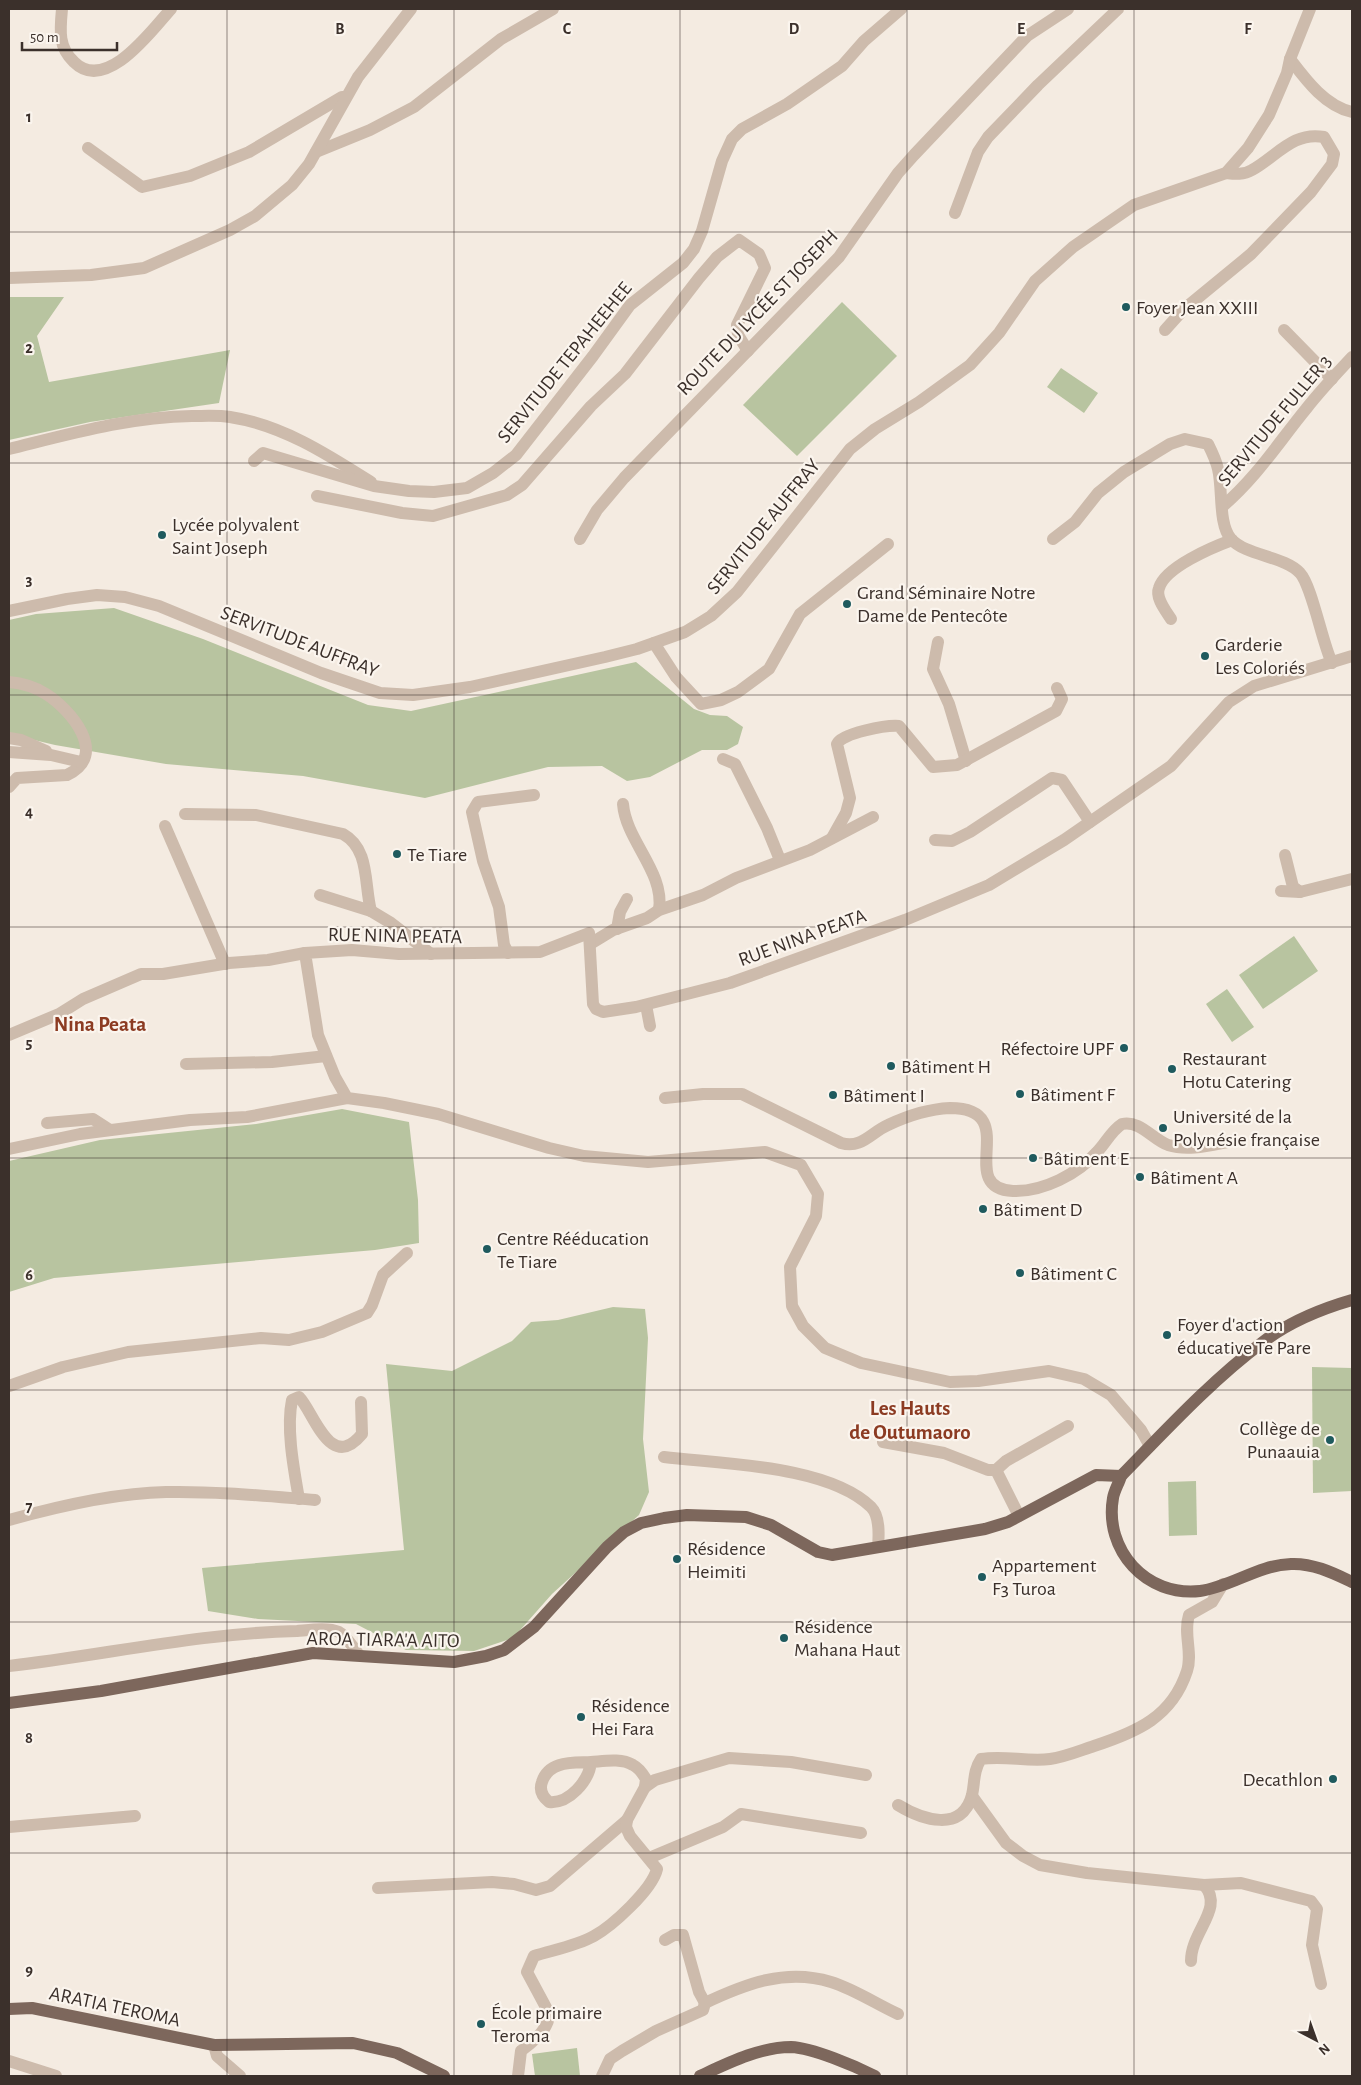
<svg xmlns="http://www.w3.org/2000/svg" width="1361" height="2085" viewBox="0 0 1361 2085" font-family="'Alegreya Sans',sans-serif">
	<rect width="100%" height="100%" fill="#f4ebe1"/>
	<g fill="#b8c4a0">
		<polygon points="9,297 64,297 37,336 49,382 230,350 219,403 90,422 9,440"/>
		<polygon points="842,302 897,356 797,456 743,405"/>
		<polygon points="1061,368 1098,393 1084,413 1047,387"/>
		<polygon points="114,608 203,639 368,705 411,711 636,662 694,709 710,715 727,716 743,727 738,744 727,750 702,750 650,777 627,781 602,766 548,767 425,798 303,776 166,764 55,745 9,734 9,620 36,614"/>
		<polygon points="1294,936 1318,971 1263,1009 1239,975"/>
		<polygon points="1227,989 1254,1027 1232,1042 1206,1004"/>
		<polygon points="342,1109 409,1122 418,1200 419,1243 375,1250 54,1278 9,1292 9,1161 100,1140 256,1124"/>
		<polygon points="613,1307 645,1309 648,1338 643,1439 649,1492 639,1515 552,1594 513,1638 474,1651 406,1650 356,1624 258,1619 208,1611 202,1568 404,1550 386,1364 452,1371 512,1341 531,1322 558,1320"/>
		<polygon points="1312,1367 1352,1368 1352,1491 1313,1493"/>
		<polygon points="1196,1481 1197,1535 1169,1536 1168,1482"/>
		<polygon points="577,2048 580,2076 535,2076 532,2054"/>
	</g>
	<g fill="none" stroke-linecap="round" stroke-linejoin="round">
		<g stroke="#cdbbac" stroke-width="12">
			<path d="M62 9C60 30 58 47 74 62 106 94 152 30 171 9"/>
			<path d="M1290 59C1306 80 1325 106 1352 112"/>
			<polyline points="88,148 142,187 190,176 249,152 342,97 346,97"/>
			<polyline points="316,152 370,130 414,107 501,39 553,9"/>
			<polyline points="955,213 978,152 988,137 1038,85 1118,9"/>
			<polyline points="9,278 91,275 144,268 230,230 255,216 292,185 309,164 358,77 411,9"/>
			<path d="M1165 330 1183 310 1251 254 1311 192 1332 164 1334 154 1324 137C1293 131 1276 157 1252 170 1244 175 1235 174 1226 173"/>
			<polyline points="1284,330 1332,379"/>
			<path d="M9 449C70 434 129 417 192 416 204 416 218 415 230 417 282 425 327 454 371 482"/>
			<polyline points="254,461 263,453 374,486 409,491 434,492 467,488 493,473 516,455 593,356 630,305 683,263 694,249 702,231 722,161 732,139 742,129 787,104 842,66 864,41 901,9"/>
			<polyline points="317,496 402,513 433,516 507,495 522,485 591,406 625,374 699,278 717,257 739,240 759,254 765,268 737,325 738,335 748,351"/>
			<path d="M1223 506C1256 478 1279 442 1306 409 1320 391 1336 374 1352 357"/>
			<polyline points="580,539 597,510 624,478 839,257 898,173 914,155 1027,36 1068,9"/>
			<path d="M1053 539 1075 522 1098 493 1124 472 1170 444 1185 439 1208 444C1212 452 1216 460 1218 469 1223 489 1218 524 1231 539 1246 556 1285 556 1300 573 1312 586 1322 642 1332 663"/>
			<polyline points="9,611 67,599 97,595 125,597 159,606 321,673 380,693 413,695 470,687 605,657 637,649 685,632 711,616 737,592 850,449 875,429 919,402 970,365 999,333 1035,281 1073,247 1134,205 1226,173 1248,148 1269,115 1287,73 1290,59 1310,9"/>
			<path d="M1171 619C1166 611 1155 598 1159 588 1165 567 1213 547 1232 540"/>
			<polyline points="938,642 933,669 949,704 966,761"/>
			<polyline points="654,643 676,677 701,704 721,700 738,692 769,669 800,614 888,544"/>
			<path d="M9 682C21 683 35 687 46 694 70 709 110 755 67 775L17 778 9 787"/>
			<polyline points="9,738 21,740 46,751"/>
			<polyline points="9,752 51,755 81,762"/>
			<polyline points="723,759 735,764 767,828 780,860"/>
			<path d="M623 804C626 841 665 872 659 910"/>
			<path d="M185 814 256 815 343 834C370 849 364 884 371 911"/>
			<polyline points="165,826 225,964"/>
			<path d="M832 838 846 813 850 798 837 744C841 733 887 725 899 726L933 767 957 765 1056 711 1062 699 1057 688"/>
			<polyline points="935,840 952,841 970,832 1052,778 1062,780 1090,822"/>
			<polyline points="1285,855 1293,887 1300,892"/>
			<polyline points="1281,891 1300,892 1352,879"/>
			<polyline points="320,895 371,911 391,923 431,954"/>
			<polyline points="617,929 620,912 627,899"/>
			<polyline points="590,944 613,930 647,918 659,910 703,895 736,878 810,850 873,817"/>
			<polyline points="508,953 504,945 499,907 483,861 472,812 478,802 534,795"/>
			<polyline points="646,1005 650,1026"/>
			<polyline points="9,1035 59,1014 83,999 141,974 163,974 229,963 268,960 305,953"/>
			<polyline points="186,1064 272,1062 326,1056"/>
			<path d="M665 1098 703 1094H742L841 1143C862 1149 870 1133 888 1125 907 1116 929 1109 950 1108 1024 1108 953 1188 1013 1191 1043 1192 1078 1174 1097 1152 1106 1143 1111 1131 1122 1124 1140 1120 1152 1139 1168 1145 1187 1151 1207 1146 1227 1142"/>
			<polyline points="47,1123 93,1119 110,1130"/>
			<polyline points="9,1149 80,1134 190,1120 247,1117 347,1098"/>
			<polyline points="9,1386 63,1367 128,1352 261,1338 289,1340 322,1332 367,1313 372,1305 383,1275 407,1253"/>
			<polyline points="883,1442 944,1453 988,1470 996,1470 1019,1516"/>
			<polyline points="1150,1446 1141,1430 1111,1395 1084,1379 1049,1371 978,1381 950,1382 861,1363 825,1348 803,1326 792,1306 790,1267 816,1216 818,1194 801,1165 765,1152 648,1162 584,1156 549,1148 438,1114 384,1103 347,1098 335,1077 318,1035 305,953 352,950 399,954 540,952 589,933 593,1004 596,1009 603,1012 636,1007 730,983 905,920 989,885 1064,840 1171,766 1229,702 1254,686 1352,656"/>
			<path d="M664 1457C721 1464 828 1465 871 1507 880 1516 879 1535 878 1547"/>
			<polyline points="996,1470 1006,1461 1068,1426"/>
			<path d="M299 1499C294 1470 286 1429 292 1400L299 1397C314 1412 330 1473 362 1434L361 1402"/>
			<path d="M9 1520C59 1506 114 1493 166 1492 216 1491 265 1496 315 1500"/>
			<path d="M9 1666C105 1655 200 1633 297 1631 309 1630 328 1627 339 1632 347 1636 353 1648 359 1655"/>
			<polyline points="645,1787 655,1780 729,1758 791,1762 866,1775"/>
			<polyline points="972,1796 1006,1843 1023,1856 1040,1865 1087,1873 1204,1885 1241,1883 1311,1901 1317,1909 1312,1945 1321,1984"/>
			<path d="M898 1805C921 1819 962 1834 972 1795 975 1782 973 1771 981 1759 1004 1755 1027 1762 1050 1759 1065 1757 1079 1751 1094 1746 1137 1732 1172 1717 1187 1671 1193 1653 1183 1634 1189 1615L1212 1602 1223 1584"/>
			<polyline points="9,1827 135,1816"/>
			<polyline points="649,1858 723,1827 741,1814 861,1833"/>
			<polyline points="378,1888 492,1882 514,1884 536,1890 550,1886 627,1820"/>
			<polyline points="665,1940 674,1935 683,1935 699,1992 705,2003"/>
			<path d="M1191 1961C1191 1931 1225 1908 1204 1885"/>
			<polyline points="214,2045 217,2056 240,2076"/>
			<polyline points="9,2061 56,2076"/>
			<path d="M518 2076 521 2051C532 2042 550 2029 549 2013L527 1972 534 1956C553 1950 576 1946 594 1936 612 1926 652 1890 657 1869L630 1836 626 1827 627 1820 645 1787 646 1779C643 1774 639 1768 633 1765 621 1758 605 1761 591 1762 574 1763 549 1760 542 1782 539 1790 543 1797 549 1802 569 1804 589 1781 591 1762"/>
			<path d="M602 2076 610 2059 622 2051 656 2031 703 2010 705 2003C745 1984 786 1968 831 1982 854 1989 876 2004 898 2014"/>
		</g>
		<g stroke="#7d675c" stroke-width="12">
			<path d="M1352 1300C1321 1309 1289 1322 1263 1342 1212 1380 1165 1431 1121 1476 1119 1483 1114 1491 1113 1498 1104 1550 1146 1597 1200 1591 1231 1587 1258 1565 1291 1564 1313 1563 1333 1573 1352 1582"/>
			<polyline points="9,1703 101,1691 313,1653 454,1662 486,1656 504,1650 534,1627 607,1547 624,1532 641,1523 664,1518 687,1515 746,1517 771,1525 818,1552 832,1555 985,1529 1008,1522 1096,1475 1121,1476"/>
			<polyline points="9,2009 32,2008 214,2045 353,2043 397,2053 444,2076"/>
			<path d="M700 2076C728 2063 760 2047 791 2047 813 2048 855 2066 875 2076"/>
		</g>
	</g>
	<path fill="none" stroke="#3b302b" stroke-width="1" stroke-opacity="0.55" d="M227 9V2076M454 9V2076M680 9V2076M907 9V2076M1134 9V2076M9 232H1352M9 463H1352M9 695H1352M9 927H1352M9 1158H1352M9 1390H1352M9 1622H1352M9 1853H1352"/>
	<g fill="#1f5a5e" stroke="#fbf5ee" stroke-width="2">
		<circle cx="1126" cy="307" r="5"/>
		<circle cx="162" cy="535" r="5"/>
		<circle cx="847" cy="604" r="5"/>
		<circle cx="1205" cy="656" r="5"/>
		<circle cx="397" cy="854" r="5"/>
		<circle cx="1124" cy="1048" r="5"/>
		<circle cx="891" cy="1066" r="5"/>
		<circle cx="1172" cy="1069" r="5"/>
		<circle cx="1020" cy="1094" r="5"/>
		<circle cx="833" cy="1095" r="5"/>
		<circle cx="1163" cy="1128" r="5"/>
		<circle cx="1033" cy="1158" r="5"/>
		<circle cx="1140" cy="1177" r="5"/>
		<circle cx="983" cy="1209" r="5"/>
		<circle cx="487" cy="1249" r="5"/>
		<circle cx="1020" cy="1273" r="5"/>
		<circle cx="1167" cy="1335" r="5"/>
		<circle cx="1330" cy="1440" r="5"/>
		<circle cx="677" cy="1559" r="5"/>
		<circle cx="982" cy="1577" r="5"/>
		<circle cx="784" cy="1638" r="5"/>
		<circle cx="581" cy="1717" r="5"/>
		<circle cx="1333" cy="1779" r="5"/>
		<circle cx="481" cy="2024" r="5"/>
	</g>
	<g text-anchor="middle" stroke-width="4.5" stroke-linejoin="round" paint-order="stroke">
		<g font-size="20" fill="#3b302b" stroke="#fbf5ee" text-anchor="start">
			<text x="1136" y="314">Foyer Jean XXIII</text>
			<text x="172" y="531">Lycée polyvalent<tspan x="172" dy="23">Saint Joseph</tspan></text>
			<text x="857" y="599">Grand Séminaire Notre<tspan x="857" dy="23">Dame de Pentecôte</tspan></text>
			<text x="1215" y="651">Garderie<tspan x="1215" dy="23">Les Coloriés</tspan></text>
			<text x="407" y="861">Te Tiare</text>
			<text x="1114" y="1055" text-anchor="end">Réfectoire UPF</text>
			<text x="1182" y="1065">Restaurant<tspan x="1182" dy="23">Hotu Catering</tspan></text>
			<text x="901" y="1073">Bâtiment H</text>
			<text x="1030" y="1101">Bâtiment F</text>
			<text x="843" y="1102">Bâtiment I</text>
			<text x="1173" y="1123">Université de la<tspan x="1173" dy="23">Polynésie française</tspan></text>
			<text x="1043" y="1165">Bâtiment E</text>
			<text x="1150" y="1184">Bâtiment A</text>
			<text x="993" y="1216">Bâtiment D</text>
			<text x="497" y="1245">Centre Rééducation<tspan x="497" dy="23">Te Tiare</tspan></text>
			<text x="1030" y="1280">Bâtiment C</text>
			<text x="1177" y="1331">Foyer d'action<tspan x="1177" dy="23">éducative Te Pare</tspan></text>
			<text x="1320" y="1435" text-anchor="end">Collège de<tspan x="1320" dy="23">Punaauia</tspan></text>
			<text x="687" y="1555">Résidence<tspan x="687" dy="23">Heimiti</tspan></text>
			<text x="992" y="1572">Appartement<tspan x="992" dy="23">F3 Turoa</tspan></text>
			<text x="794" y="1633">Résidence<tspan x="794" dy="23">Mahana Haut</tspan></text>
			<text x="591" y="1712">Résidence<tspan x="591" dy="23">Hei Fara</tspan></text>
			<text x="1323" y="1786" text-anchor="end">Decathlon</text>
			<text x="491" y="2019">École primaire<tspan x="491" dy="23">Teroma</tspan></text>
		</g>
		<g font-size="20" fill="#3b302b" stroke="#fbf5ee">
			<text transform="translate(757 312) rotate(-46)" y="7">ROUTE DU LYCÉE ST JOSEPH</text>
			<text transform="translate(564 362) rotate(-51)" y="7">SERVITUDE TEPAHEEHEE</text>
			<text transform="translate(1274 420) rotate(-50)" y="7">SERVITUDE FULLER 3</text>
			<text transform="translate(763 526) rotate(-51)" y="7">SERVITUDE AUFFRAY</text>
			<text transform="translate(300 641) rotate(21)" y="7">SERVITUDE AUFFRAY</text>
			<text transform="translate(395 935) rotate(1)" y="7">RUE NINA PEATA</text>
			<text transform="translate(802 937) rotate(-20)" y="7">RUE NINA PEATA</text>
			<text transform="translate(383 1639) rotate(1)" y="7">AROA TIARA'A AITO</text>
			<text transform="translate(115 2006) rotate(12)" y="7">ARATIA TEROMA</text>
		</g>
		<g font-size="21" font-weight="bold" fill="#8c3b22" stroke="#fbf5ee">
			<text x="100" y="1031">Nina Peata</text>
			<text x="910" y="1415">Les Hauts<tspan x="910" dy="24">de Outumaoro</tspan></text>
		</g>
	</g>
	<g font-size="16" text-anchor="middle" font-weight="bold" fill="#3b302b" stroke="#fbf5ee" stroke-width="4.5" stroke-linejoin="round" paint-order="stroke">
		<text x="340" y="34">B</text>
		<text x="567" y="34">C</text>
		<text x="794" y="34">D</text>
		<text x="1021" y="34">E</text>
		<text x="1248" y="34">F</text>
		<text x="29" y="122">1</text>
		<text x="29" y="353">2</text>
		<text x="29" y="585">3</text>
		<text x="29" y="817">4</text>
		<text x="29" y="1048">5</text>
		<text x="29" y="1280">6</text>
		<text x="29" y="1512">7</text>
		<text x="29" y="1743">8</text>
		<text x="29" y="1975">9</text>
	</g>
	<rect width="1361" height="2085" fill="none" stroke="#3b302b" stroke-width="20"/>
	<g transform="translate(1316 2040) rotate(139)" stroke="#fbf5ee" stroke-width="4" paint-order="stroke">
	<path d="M0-4L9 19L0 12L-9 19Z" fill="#3b302b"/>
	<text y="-8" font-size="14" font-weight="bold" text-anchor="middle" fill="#3b302b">N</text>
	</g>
	<path d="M22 42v8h95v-8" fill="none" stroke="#3b302b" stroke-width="2.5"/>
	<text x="30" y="42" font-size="15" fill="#3b302b" stroke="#fbf5ee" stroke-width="4" paint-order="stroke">50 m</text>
</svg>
